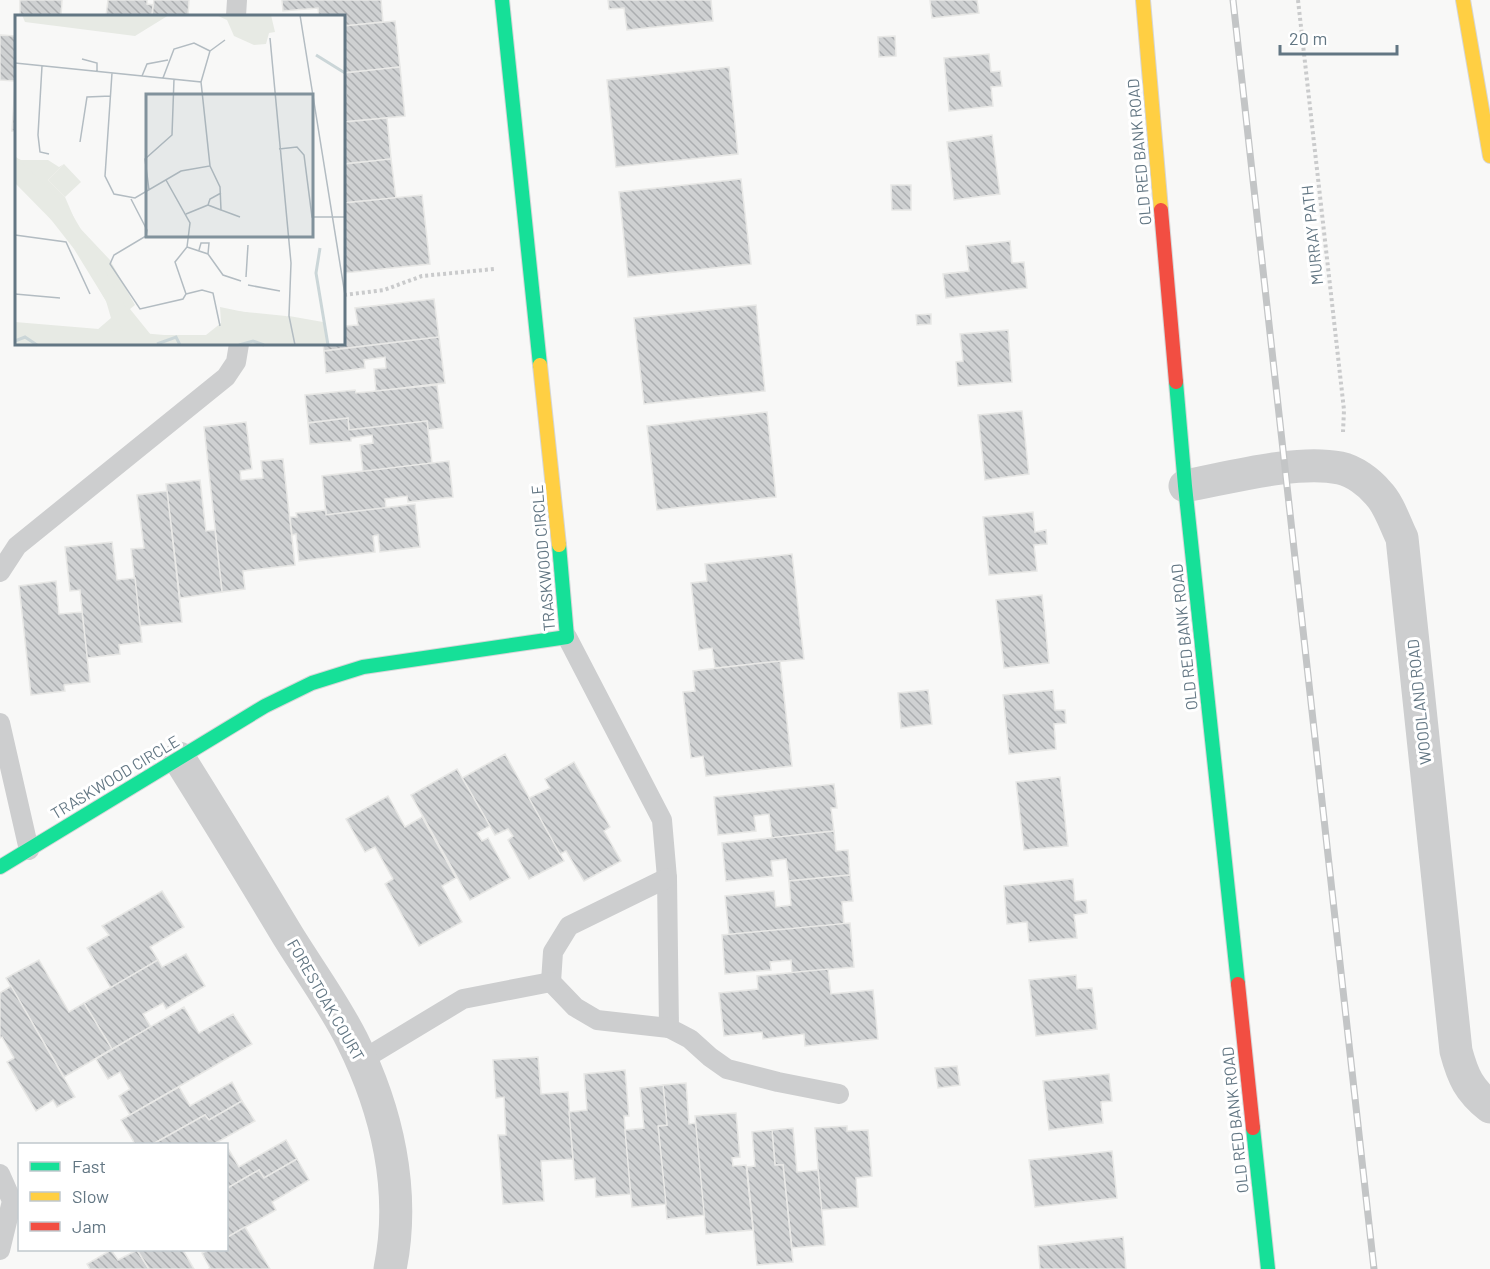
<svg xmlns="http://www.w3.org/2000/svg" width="1490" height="1269" viewBox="0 0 1490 1269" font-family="Barlow,sans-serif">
	<defs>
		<pattern id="building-back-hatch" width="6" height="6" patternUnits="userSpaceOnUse" patternTransform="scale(1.5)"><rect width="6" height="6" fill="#cfd1d2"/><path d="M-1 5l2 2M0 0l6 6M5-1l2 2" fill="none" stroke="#abaeb0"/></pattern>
	</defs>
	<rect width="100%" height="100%" fill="#f8f8f7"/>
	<g fill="url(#building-back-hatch)" stroke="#e8e8e6" stroke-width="1.5">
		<polygon points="20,0 62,0 61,16 20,16"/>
		<polygon points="108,0 147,0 147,4 153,5 152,16 106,16"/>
		<polygon points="154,0 189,0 188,16 152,16"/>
		<polygon points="282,0 381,0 383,22 344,26 344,16 319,16 318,8 283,11"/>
		<polygon points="608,0 711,0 713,21 627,30 624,8 609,9"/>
		<polygon points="930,0 977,0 979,13 932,18"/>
		<polygon points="395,21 400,67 344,73 344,26"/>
		<polygon points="0,35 16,36 15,81 0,80"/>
		<polygon points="895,36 896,56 879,57 878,37"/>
		<polygon points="989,54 991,72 1000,71 1002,86 991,87 993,106 949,111 944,58"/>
		<polygon points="400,67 405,116 344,122 344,96 346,96 344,73"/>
		<polygon points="729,67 738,154 616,167 607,80"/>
		<polygon points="15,84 16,84 16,131 12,131"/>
		<polygon points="387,118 391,159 344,164 344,122"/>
		<polygon points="992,135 1000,194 954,200 947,142"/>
		<polygon points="391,159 396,198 344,203 344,164"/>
		<polygon points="741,179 751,264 628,277 619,192"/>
		<polygon points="891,185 911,185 911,210 892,210"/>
		<polygon points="422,195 430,264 344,273 344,203"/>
		<polygon points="1010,241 1012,263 1024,262 1027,288 946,298 943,274 969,271 966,246"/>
		<polygon points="434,299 439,337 324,351 323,344 344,344 344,326 358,325 355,308"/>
		<polygon points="756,305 765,391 644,404 634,318"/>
		<polygon points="931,314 931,324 917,325 916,315"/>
		<polygon points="1008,330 1012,382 958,386 956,362 963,361 960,334"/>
		<polygon points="439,337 445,383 376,391 374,369 386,368 385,357 364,360 365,368 326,373 324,351"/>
		<polygon points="437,385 443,428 428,430 427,421 349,430 348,418 308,423 305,395 355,390 356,393"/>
		<polygon points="1022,411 1029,474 985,480 978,415"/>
		<polygon points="767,412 776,497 657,510 647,426"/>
		<polygon points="348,418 349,430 427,421 432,463 363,472 360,445 373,443 372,435 351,438 351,441 310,444 308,423"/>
		<polygon points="246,422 252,469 240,471 241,480 263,478 261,461 283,459 295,565 243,571 245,589 222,592 204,427"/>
		<polygon points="449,461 453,497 408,502 407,496 385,499 386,508 326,515 322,476"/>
		<polygon points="200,480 206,531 215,530 222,592 180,598 166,484"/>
		<polygon points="167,491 182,622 140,626 131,549 144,548 137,495"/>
		<polygon points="415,504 420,547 380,552 378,535 373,536 375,552 299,561 296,534 292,535 290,517 297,517 296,513 326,510 326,515"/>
		<polygon points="1033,512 1035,532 1046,530 1047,544 1034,545 1037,571 989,575 983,517"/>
		<polygon points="112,542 117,580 135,578 142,642 119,645 120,654 87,658 80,590 70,591 65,547"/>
		<polygon points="792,554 804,659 715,668 712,648 699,650 691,583 707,581 705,564"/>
		<polygon points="56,581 59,614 82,612 90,682 64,685 65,691 31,695 19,586"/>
		<polygon points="1042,595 1049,663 1004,668 996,600"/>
		<polygon points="780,661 792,766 706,776 703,756 691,758 683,692 695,691 693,671"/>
		<polygon points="928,690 932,724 901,728 898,693"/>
		<polygon points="1053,690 1055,710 1065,710 1066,723 1054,724 1056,749 1009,754 1003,695"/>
		<polygon points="505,754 564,861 529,879 508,840 513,836 508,829 495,835 462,778"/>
		<polygon points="574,762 610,827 604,831 621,861 584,881 566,851 560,854 529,798 550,788 545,779"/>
		<polygon points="457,769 490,826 477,833 482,841 488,838 510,878 470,900 411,795"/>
		<polygon points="1060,777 1068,846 1024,850 1016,782"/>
		<polygon points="834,784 837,808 831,808 834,831 772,838 769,814 754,816 756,831 718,835 714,797"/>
		<polygon points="388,796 405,827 422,817 456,878 442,886 462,922 419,946 385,884 393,879 375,847 365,852 346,819"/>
		<polygon points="834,831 836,851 848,850 850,875 789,881 786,859 771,861 773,876 726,881 722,843"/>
		<polygon points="850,875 853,901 842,902 844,924 729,935 725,896 774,891 776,907 791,905 789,881"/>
		<polygon points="1073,879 1075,901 1086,900 1087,913 1074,915 1077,938 1029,942 1027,922 1007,924 1004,886"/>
		<polygon points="162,891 184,927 150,947 158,960 111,988 87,948 109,935 102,926"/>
		<polygon points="850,923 854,967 792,973 791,960 770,962 771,970 725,974 722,935"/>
		<polygon points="186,954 205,986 166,1009 163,1003 143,1014 151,1027 112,1049 84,1003 158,960 162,967"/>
		<polygon points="39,960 69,1012 84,1003 112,1049 64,1077 6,978"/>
		<polygon points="828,969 831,994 873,990 878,1039 805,1046 804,1034 763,1039 762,1032 724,1036 719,993 758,989 757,976"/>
		<polygon points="1076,975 1077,989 1092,988 1097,1029 1036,1036 1029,980"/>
		<polygon points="11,986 75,1097 57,1107 53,1100 36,1111 7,1062 14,1058 2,1037 0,1038 0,993"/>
		<polygon points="184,1007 199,1033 233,1014 252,1044 130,1115 119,1096 130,1089 120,1072 108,1079 96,1059"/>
		<polygon points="538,1057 541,1094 568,1092 573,1159 541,1161 544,1201 503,1204 498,1135 506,1135 504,1097 496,1098 493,1060"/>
		<polygon points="957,1066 960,1085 938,1088 935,1068"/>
		<polygon points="625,1070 629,1116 624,1116 631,1194 596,1197 595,1178 575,1180 569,1112 587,1110 584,1074"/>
		<polygon points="1109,1074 1112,1101 1101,1102 1103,1123 1049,1130 1043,1081"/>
		<polygon points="232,1082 242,1101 209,1120 205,1115 153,1144 135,1144 121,1120 179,1087 190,1106"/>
		<polygon points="686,1083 689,1124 696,1123 705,1215 667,1219 658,1126 667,1125 663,1085"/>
		<polygon points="663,1085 667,1125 658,1126 666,1204 632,1207 625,1130 644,1128 640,1088"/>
		<polygon points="242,1101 255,1121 214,1144 153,1144 205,1115 209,1120"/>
		<polygon points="736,1113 740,1157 732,1158 733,1166 746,1165 753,1230 706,1234 695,1116"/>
		<polygon points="847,1126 847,1131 868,1130 872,1176 856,1178 858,1207 821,1210 815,1128"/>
		<polygon points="793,1128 797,1172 818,1170 825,1245 792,1248 783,1165 775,1165 772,1130"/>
		<polygon points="772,1130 775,1165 783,1165 793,1262 757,1265 747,1167 755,1166 752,1132"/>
		<polygon points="286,1140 297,1159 264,1178 259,1170 226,1189 226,1145 239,1167"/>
		<polygon points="1112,1151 1117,1198 1035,1207 1029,1160"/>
		<polygon points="297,1159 309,1180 272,1202 276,1210 226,1238 226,1189 259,1170 264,1178"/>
		<polygon points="245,1227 270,1269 209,1269 210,1268 202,1253 208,1250 226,1250 226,1238"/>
		<polygon points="1123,1237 1126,1269 1040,1269 1038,1246"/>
		<polygon points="111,1250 118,1260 137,1250 149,1269 90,1269 87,1264"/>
		<polygon points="137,1250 183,1250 194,1269 149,1269"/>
	</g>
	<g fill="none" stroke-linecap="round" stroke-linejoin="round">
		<defs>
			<g id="fast">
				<polyline points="502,0 540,365"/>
				<polyline points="1176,382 1185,486 1238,984"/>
				<polyline points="0,867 265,706 312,683 363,667 567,637 559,545"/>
				<polyline points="1253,1128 1268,1269"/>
			</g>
			<g id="slow">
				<polyline points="1143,0 1161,210"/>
				<polyline points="1463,0 1490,156"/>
				<polyline points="540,365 559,545"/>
			</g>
			<g id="jam">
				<polyline points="1161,210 1176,382"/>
				<polyline points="1238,984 1253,1128"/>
			</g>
		</defs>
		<use href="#fast" stroke="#d5d6d7" stroke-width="16"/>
		<use href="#slow" stroke="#d5d6d7" stroke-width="16"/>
		<use href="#jam" stroke="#d5d6d7" stroke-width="16"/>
		<g stroke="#cacbcc" stroke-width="4" stroke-dasharray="3 3" stroke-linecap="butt">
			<polyline points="1298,0 1344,410 1343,432"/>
			<polyline points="344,295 384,290 422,276 494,269"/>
		</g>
		<g stroke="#cdcecf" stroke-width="20">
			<polyline points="236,16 237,0"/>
			<polyline points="0,572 17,546 226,377 236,362 239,344"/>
			<polyline points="567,637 662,820 667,878 669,1028 690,1039 710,1057 727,1069 778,1082 839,1094"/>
			<polyline points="0,723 29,850"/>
			<polyline points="667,878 569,926 553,952 551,982 575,1007 597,1020 669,1028"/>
			<polyline points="362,1060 463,999 551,982"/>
			<polyline points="0,1174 12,1201 0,1250"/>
		</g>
		<g stroke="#cdcecf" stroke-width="33">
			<path d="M1185 486C1229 478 1297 459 1340 468 1354 471 1369 482 1378 493 1389 504 1395 524 1402 538L1456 1051C1463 1077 1469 1090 1490 1107"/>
			<path d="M179 758C216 817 252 876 288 936 309 970 334 1004 352 1040 387 1110 406 1191 390 1269"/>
		</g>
		<use href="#fast" stroke="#16e098" stroke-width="14"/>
		<use href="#slow" stroke="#ffcf43" stroke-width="14"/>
		<use href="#jam" stroke="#f24e42" stroke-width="14"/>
		<defs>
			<polyline id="rail" points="1233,0 1374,1269"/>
		</defs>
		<use href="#rail" stroke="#c3c5c6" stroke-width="7"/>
		<use href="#rail" stroke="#fff" stroke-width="4.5" stroke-dasharray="14" stroke-linecap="butt"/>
	</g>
	<g text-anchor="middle" stroke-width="6" stroke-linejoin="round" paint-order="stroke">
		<g font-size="16" fill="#627683" stroke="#fff">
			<text transform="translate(1139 152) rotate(-95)" y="6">OLD RED BANK ROAD</text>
			<text transform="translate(1312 235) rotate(-96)" y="6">MURRAY PATH</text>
			<text transform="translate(543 558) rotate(-95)" y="6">TRASKWOOD CIRCLE</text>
			<text transform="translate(1184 637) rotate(-96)" y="6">OLD RED BANK ROAD</text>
			<text transform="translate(1419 702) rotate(-96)" y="6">WOODLAND ROAD</text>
			<text transform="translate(115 777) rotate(-31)" y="6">TRASKWOOD CIRCLE</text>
			<text transform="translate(326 1000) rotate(60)" y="6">FORESTOAK COURT</text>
			<text transform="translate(1235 1120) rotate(-96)" y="6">OLD RED BANK ROAD</text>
		</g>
	</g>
	<g transform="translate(15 15)">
		<rect width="330" height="330" fill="#f8f8f7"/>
		<path d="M7 0H154L120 21 10 7ZM201 0H256L260 17 254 18 251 29 239 30 219 21 212 5ZM0 142 6 145H33L44 152 49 149 33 165 50 182 62 210 95 245 120 290 115 294 136 320H191L206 308 205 292 257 303 274 301 308 307 313 330H0L82 315 96 303 91 286 59 234 20 184Z" fill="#e7eae4"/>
		<path d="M0 141 53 192 126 318 207 325 210 295 271 301 276 330H0V307L108 316 57 226 0 168ZM49 149 66 167 50 182 33 165Z" fill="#e7eae4"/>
		<path fill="none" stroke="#cbd6d8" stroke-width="3" d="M301 40 330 58M305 233 301 258 313 330M0 326 10 322 22 330M142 329 161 322 165 330M224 330 238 326 249 330"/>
		<path fill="none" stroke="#b3bcc2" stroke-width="1.5" d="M285 0 330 280M255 23 276 248 274 301 280 330M195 36 210 25M67 44 82 48V57M0 48 186 67 195 151 166 156 120 183 99 179 90 161 97 58M27 51 23 120 25 137 34 139M127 61 132 49 153 45M148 63 159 34 179 28 195 36 186 67M65 127 72 82 96 81M264 134 282 132 289 140 297 202H330M195 151 205 172 206 195 225 202M134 175 130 144 157 120 159 64M206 178 195 184 193 190 206 195M116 184 132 215 131 221 99 240 95 249 125 294 168 284 171 279 160 247 172 232 175 208 151 165M171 199 193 190M0 220 51 227 75 279M172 232 193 239 208 260 226 266M184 235 186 228H194L193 239M231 262 233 230M233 270 265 276M0 279 45 283M171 279 187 275 198 278 205 311"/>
		<path fill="#81929c" fill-opacity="0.15" stroke="#81929c" stroke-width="3" d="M131 79H298V222H131Z"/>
		<rect width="330" height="330" fill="none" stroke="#627683" stroke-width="3"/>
	</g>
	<rect x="18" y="1143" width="210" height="108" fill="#ffffff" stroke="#c0c8cd" stroke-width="1.5"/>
	<rect x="30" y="1162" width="30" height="9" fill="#16e098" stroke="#c0c8cd" stroke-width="1.5"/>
	<text x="72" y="1173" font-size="18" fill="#627683">Fast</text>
	<rect x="30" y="1192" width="30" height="9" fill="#ffcf43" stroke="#c0c8cd" stroke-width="1.5"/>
	<text x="72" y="1203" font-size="18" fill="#627683">Slow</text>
	<rect x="30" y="1222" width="30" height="9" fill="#f24e42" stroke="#c0c8cd" stroke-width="1.5"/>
	<text x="72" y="1233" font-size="18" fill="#627683">Jam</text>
	<path d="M1280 45v9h117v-9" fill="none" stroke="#627683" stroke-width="3"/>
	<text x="1289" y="45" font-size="18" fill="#627683" stroke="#ffffff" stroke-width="4.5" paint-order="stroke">20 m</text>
</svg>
